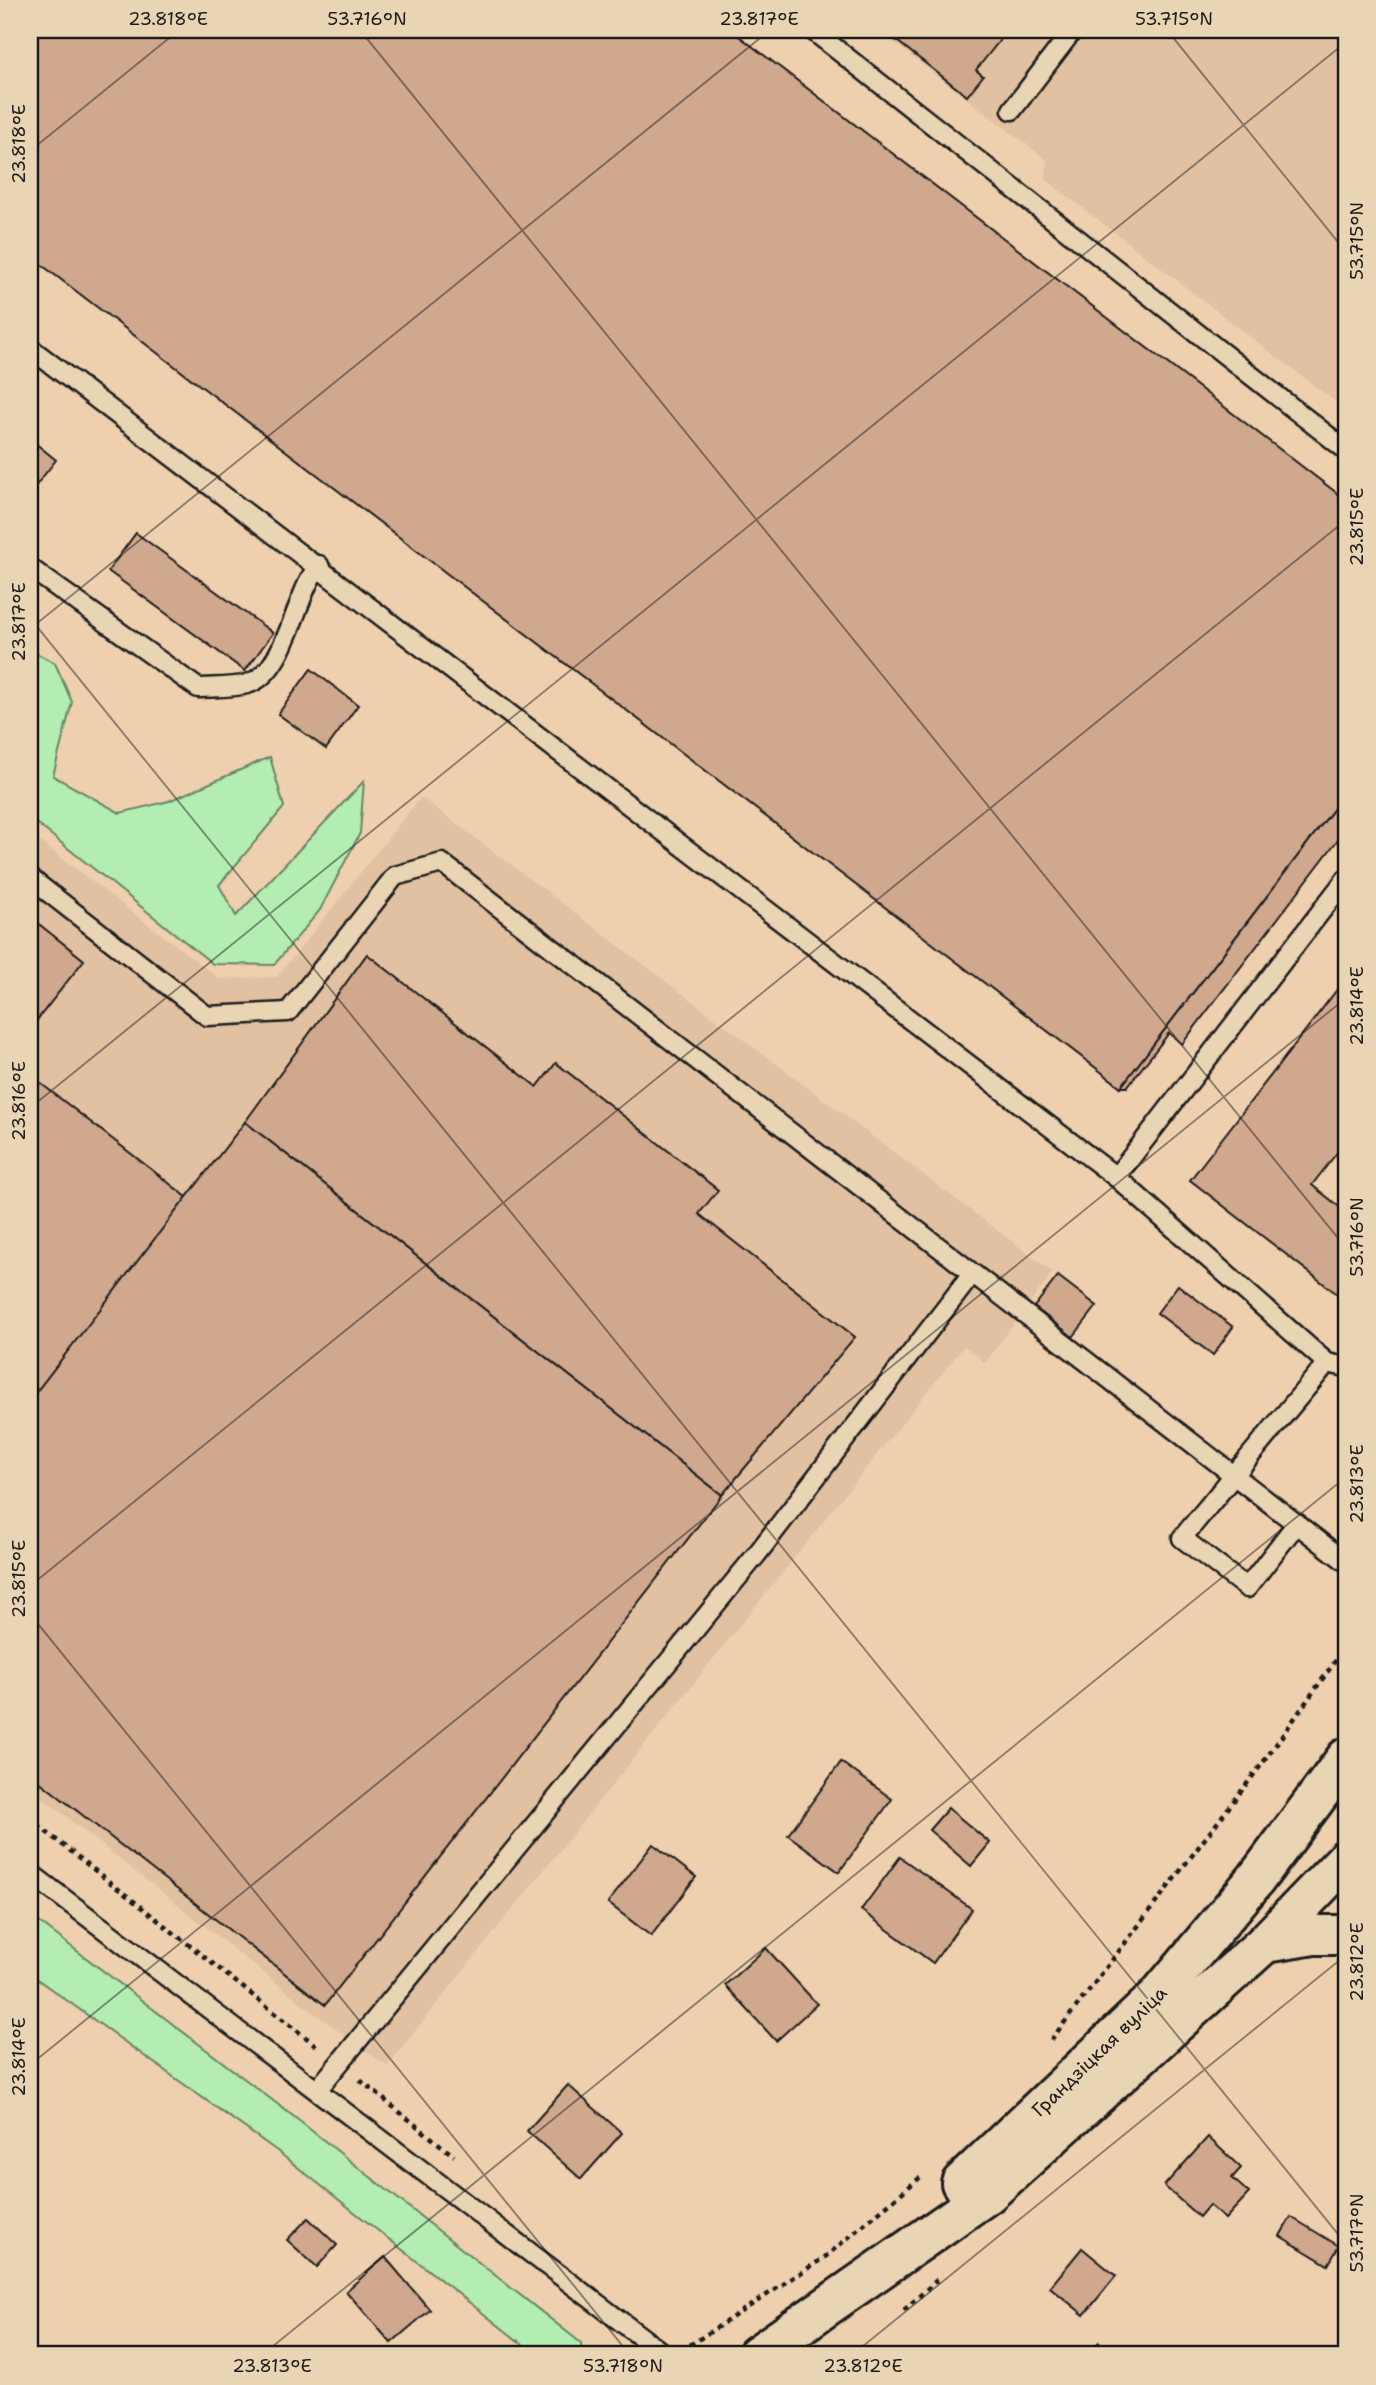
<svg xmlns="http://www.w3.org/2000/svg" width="1376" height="2385" viewBox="0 0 1376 2385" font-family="'Shantell Sans',sans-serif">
	<rect width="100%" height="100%" fill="#eed0af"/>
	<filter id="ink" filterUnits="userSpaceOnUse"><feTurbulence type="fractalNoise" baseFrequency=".0143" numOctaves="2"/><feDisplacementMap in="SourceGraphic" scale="14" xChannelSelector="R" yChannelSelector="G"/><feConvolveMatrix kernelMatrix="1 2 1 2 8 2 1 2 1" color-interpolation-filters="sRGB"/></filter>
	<g filter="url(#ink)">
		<g fill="#e1c1a2">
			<polygon points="877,30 1341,30 1346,43 1346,410 1046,180 1047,160"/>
			<polygon points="421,797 1053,1272 985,1363 964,1346 387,2066 318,2016 30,1788 30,834 220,979 277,977"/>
		</g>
		<g fill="#b3edb1" stroke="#688466" stroke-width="2">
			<polygon points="30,650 55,663 72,702 53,776 120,813 169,801 270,757 284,807 219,885 236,916 364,781 360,833 320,910 274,965 213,964 30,818"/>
			<polygon points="30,1915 293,2116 581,2343 581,2355 536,2355 277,2151 30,1974"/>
		</g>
		<g fill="#d0a88e" stroke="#1c1c1c" stroke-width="2">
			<polygon points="30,30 731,30 1346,500 1346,793 1121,1087 30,256"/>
			<polygon points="883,30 1008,30 976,70 983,76 967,96"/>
			<polygon points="30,439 56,460 30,493"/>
			<polygon points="136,533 273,633 245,671 108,571"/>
			<polygon points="311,669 358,705 326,749 278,714"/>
			<polygon points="1346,793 1346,829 1182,1044 1169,1033 1127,1087 1121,1087"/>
			<polygon points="30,917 84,960 30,1029"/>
			<polygon points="367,954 537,1087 556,1063 718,1190 699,1214 855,1337 722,1495 245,1122"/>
			<polygon points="1346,978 1346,1141 1312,1185 1346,1212 1346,1301 1190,1180"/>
			<polygon points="30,1075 188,1198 30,1400"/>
			<polygon points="245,1122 722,1495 325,2005 30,1774 30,1400"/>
			<polygon points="1058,1276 1097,1306 1073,1337 1034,1307"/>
			<polygon points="1178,1285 1233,1327 1213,1355 1157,1313"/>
			<polygon points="841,1762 892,1799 839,1872 788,1835"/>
			<polygon points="948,1808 990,1843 971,1866 929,1830"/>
			<polygon points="653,1844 696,1877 651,1936 608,1903"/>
			<polygon points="900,1857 972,1909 933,1963 861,1910"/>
			<polygon points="766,1948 817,2004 776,2041 725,1985"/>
			<polygon points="568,2085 622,2133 581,2179 527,2131"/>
			<polygon points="1208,2137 1241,2168 1232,2178 1249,2193 1225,2219 1209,2205 1199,2217 1164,2186"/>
			<polygon points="1291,2217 1339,2246 1328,2265 1280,2236"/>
			<polygon points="308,2218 337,2245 317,2267 287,2240"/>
			<polygon points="1082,2248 1116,2276 1084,2315 1050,2287"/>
			<polygon points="385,2257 430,2310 391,2343 346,2291"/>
			<polygon points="1099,2342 1115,2355 1088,2355"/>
		</g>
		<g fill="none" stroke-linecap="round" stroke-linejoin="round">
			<defs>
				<g id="service">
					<polyline points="812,30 1346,450"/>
					<polyline points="1012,110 1073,30"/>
					<polyline points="30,348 1116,1177 1327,1363"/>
					<path d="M30 568 198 688C214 687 232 688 247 684 286 674 295 594 319 565"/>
					<polyline points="30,878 207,1016 288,1012 395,876 442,863 1346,1562"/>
					<polyline points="1116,1177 1346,879"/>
					<polyline points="1297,1523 1247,1588 1182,1538 1327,1363 1346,1367"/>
					<polyline points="30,1873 665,2355"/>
					<polyline points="318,2089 757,1554 972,1274"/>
				</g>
				<g id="primary">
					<polyline points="1265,1943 1314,1935 1346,1935"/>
					<polyline points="961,2183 1158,1996 1256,1879 1346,1758"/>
					<polyline points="757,2355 988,2194 1265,1943 1346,1859"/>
				</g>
			</defs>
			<use href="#service" stroke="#1c1c1c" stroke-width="23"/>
			<use href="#primary" stroke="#1c1c1c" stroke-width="44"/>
			<g stroke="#1c1c1c" stroke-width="4.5" stroke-dasharray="5 5" stroke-linecap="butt">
				<polyline points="30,1819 318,2047"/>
				<polyline points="1051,2040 1262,1764 1346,1646"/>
				<polyline points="360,2080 454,2156"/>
				<polyline points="904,2310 939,2278"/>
				<polyline points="690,2345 825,2257 923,2175"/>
			</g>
			<use href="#service" stroke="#e9d4b3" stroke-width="18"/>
			<use href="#primary" stroke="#e9d4b3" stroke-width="38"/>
		</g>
	</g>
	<path fill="none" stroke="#1c1c1c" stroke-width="2" stroke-opacity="0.45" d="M360 30 1346 1248M1167 30 1346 252M30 151 179 30M30 618 1346 2244M30 629 770 30M30 1108 1346 42M30 1586 1346 520M30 1614 630 2355M30 2065 1346 998M262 2355 1346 1477M852 2355 1346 1955"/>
	<g text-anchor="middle" stroke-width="5" stroke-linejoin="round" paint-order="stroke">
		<g font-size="19" fill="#1c1c1c" stroke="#e9d4b3">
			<text transform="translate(1099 2051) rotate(-44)" y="7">Грандзіцкая вуліца</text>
		</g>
	</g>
	<rect width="1376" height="2385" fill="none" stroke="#e9d4b3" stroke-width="77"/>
	<rect x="38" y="38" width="1300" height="2308" fill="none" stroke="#1c1c1c" stroke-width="2.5"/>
	<g font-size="18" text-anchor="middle" fill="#1c1c1c">
		<text x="168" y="25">23.818°E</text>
		<text x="367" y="25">53.716°N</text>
		<text x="759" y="25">23.817°E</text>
		<text x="1174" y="25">53.715°N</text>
		<text transform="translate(19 144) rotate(-90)" y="6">23.818°E</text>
		<text transform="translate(1357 241) rotate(-90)" y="6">53.715°N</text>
		<text transform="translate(1357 527) rotate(-90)" y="6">23.815°E</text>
		<text transform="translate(19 622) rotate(-90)" y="6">23.817°E</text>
		<text transform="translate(1357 1006) rotate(-90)" y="6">23.814°E</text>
		<text transform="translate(19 1101) rotate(-90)" y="6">23.816°E</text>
		<text transform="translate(1357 1237) rotate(-90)" y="6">53.716°N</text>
		<text transform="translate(1357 1484) rotate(-90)" y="6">23.813°E</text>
		<text transform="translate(19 1579) rotate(-90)" y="6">23.815°E</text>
		<text transform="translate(1357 1962) rotate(-90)" y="6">23.812°E</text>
		<text transform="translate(19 2057) rotate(-90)" y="6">23.814°E</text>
		<text transform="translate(1357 2233) rotate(-90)" y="6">53.717°N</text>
		<text x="272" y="2372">23.813°E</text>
		<text x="623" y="2372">53.718°N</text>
		<text x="863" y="2372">23.812°E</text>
	</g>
</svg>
